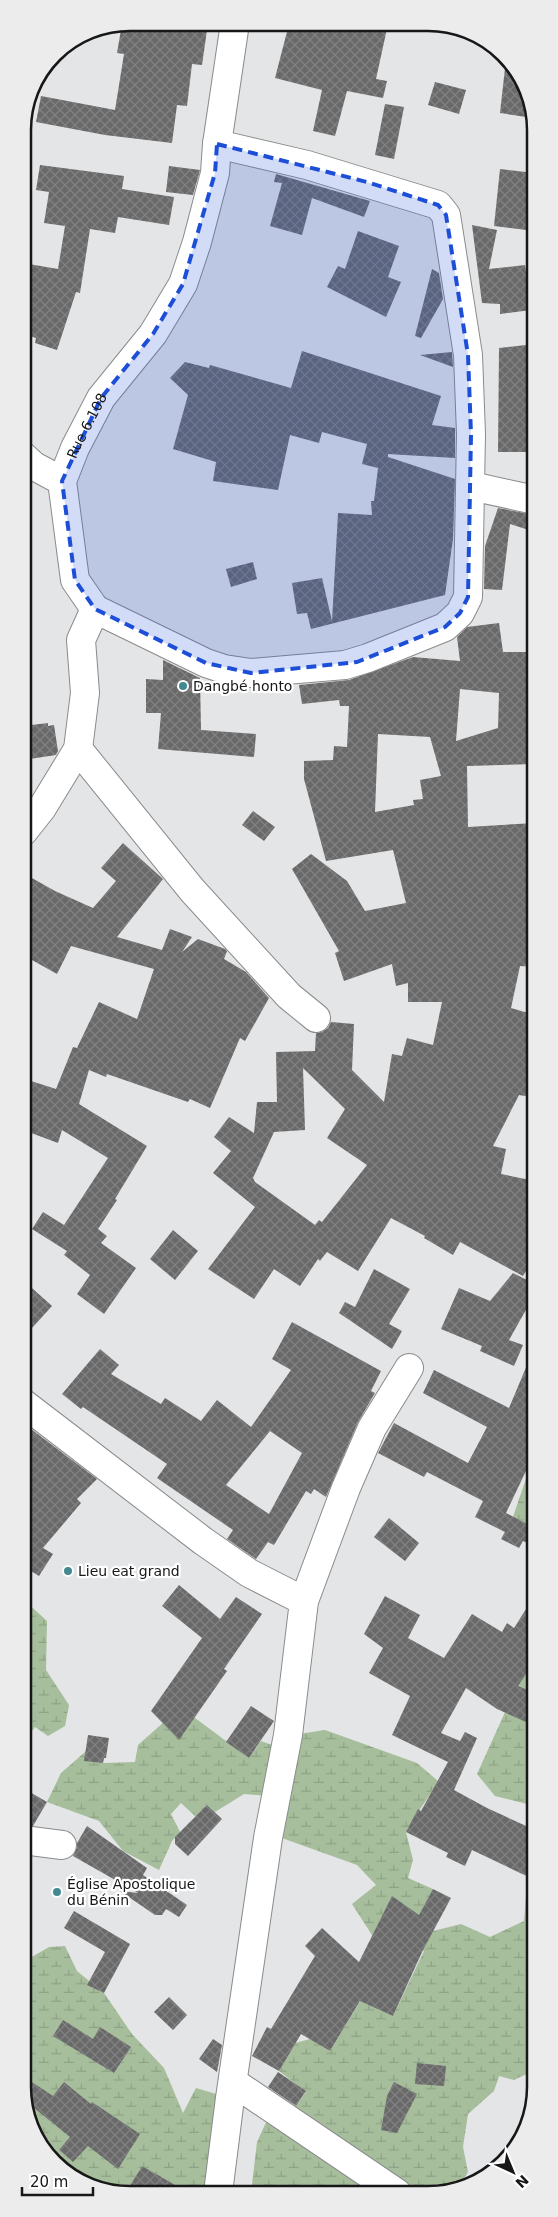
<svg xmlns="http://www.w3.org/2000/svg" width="558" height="2217" viewBox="0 0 558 2217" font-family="'DejaVu Sans',sans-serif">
	<defs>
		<pattern id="wetland-marsh" width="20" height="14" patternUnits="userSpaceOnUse" patternTransform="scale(1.25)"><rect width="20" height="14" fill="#a6be9b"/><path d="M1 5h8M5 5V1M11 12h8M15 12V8" fill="none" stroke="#8ea385"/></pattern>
		<pattern id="building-cross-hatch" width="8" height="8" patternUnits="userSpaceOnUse" patternTransform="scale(1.25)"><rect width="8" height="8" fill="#69696a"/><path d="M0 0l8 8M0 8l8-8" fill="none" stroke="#818182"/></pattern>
	</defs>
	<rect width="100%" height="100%" fill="#e4e5e6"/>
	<g fill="url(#wetland-marsh)">
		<polygon points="535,1452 535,1528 513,1517"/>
		<polygon points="23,1599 47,1621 46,1670 69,1705 65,1726 48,1736 35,1727 23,1743"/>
		<polygon points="532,1639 535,1640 535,1806 495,1796 477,1774 516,1688"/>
		<polygon points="173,1714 195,1718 249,1758 261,1741 272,1745 268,1796 244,1794 215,1812 207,1805 196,1817 181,1803 171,1814 180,1832 172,1841 159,1870 123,1851 99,1821 47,1802 61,1773 85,1752 103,1763 135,1762 138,1745"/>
		<path d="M325 1730 417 1763 438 1781C428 1799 416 1814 406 1832L413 1860 408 1878 433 1889 416 1922 433 1931 461 1924 490 1937 524 1921 526 1895 535 1898V2074L529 2073 514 2080 499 2076 494 2091 468 2114 463 2147 468 2172 459 2188 442 2194 251 2193 257 2142 275 2103 291 2113 306 2092 279 2071 295 2043 310 2039 330 2051 361 2000 393 2016 424 1951 405 1942 397 1948 372 1935 352 1904 376 1885 357 1865 279 1837 299 1734Z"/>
		<path d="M65 1946 77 1971 104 1993 132 2034 164 2068 183 2113 196 2088 230 2098 240 2133 230 2185C197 2206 171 2183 142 2166L126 2192H109L54 2163 23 2101 34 2084 23 2075V1962L49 1947Z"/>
	</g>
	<g fill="url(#building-cross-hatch)" fill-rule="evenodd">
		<polygon points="130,22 208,23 202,65 192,64 187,106 177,105 172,143 105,135 36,122 41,96 115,110 124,54 117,53 122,24"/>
		<polygon points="289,24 388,24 376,79 387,81 383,98 347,91 335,136 313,131 322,90 275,78"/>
		<polygon points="506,59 528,103 526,117 500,113"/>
		<polygon points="435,82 466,90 459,114 428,105"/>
		<polygon points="385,104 404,107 394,159 375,155"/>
		<polygon points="40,165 124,176 122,189 174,197 169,225 118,217 115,233 90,229 80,293 76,292 57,350 35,343 36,338 23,334 23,309 29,291 23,289 23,263 58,269 65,226 44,223 49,192 36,190"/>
		<polygon points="169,166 200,170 193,195 166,192"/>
		<polygon points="500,169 535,173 535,231 494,226"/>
		<polygon points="276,174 370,201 364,217 312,198 302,235 270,226 282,183 274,182"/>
		<polygon points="472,225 497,230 489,269 525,265 531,310 500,314 500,304 482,303"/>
		<polygon points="358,231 399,246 388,277 401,282 386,317 327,287 338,266 345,269"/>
		<polygon points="432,269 439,273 443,299 421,338 415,336"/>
		<polygon points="535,344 535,452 498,452 499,348"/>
		<polygon points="302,351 441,396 432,425 455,428 455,458 388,454 388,457 455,479 453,539 445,595 311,629 307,613 297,614 292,583 322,578 332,621 338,513 372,515 371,501 374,501 378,468 362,464 367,444 322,432 319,443 290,435 278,490 213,481 216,462 173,449 188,395 170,378 185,362 209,368 210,365 291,388"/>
		<polygon points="452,352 453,367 420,355"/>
		<polygon points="498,508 535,515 535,532 510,524 502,590 484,589 485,546"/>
		<polygon points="253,562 257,579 231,587 226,569"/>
		<path d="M499 623 503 652H534L535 764 467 766 468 827 535 823V967L520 966 511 1008 535 1015V1068L531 1097 519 1095 493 1146 506 1149 501 1174 535 1181V1256L523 1276 460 1242 453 1255 424 1238 425 1236 391 1218 358 1271 327 1252 320 1261 318 1259 300 1286 274 1269 254 1299 208 1269 255 1207 213 1173 231 1151 214 1137 229 1117 254 1133 257 1102H277L276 1052 315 1051 316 1033 322 1032 328 1028 331 1022 354 1024 352 1070 384 1102 392 1054 402 1056 407 1038 433 1045 442 1002H408V983L396 986 392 964 344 981 335 953 339 951 292 869 311 854 347 881 365 911 406 903 393 850 326 861 304 779V761L333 760 334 746 347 747 349 706H340L339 700 302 704 299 685 349 680 413 657 460 661 457 637 467 627ZM460 689 499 693 498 728 456 741ZM378 734 430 737 441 776 420 780 423 799 413 800 414 805 375 812ZM303 1068 345 1109 327 1138 367 1165 322 1222 319 1220 315 1225 255 1182 253 1178 274 1132 305 1130Z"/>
		<polygon points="163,660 200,678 201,730 256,734 254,757 158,749 161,713 146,713 146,679 163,680"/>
		<polygon points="48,723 48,726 54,725 58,751 56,755 23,760 23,726"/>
		<polygon points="253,811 275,827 264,841 242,825"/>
		<polygon points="123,843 163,879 117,937 162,950 170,929 192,937 182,952 198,939 225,949 227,951 224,959 246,972 269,998 245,1041 240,1038 210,1108 190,1099 188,1102 107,1074 106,1077 89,1070 79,1104 147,1146 115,1199 117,1200 98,1229 107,1236 101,1243 136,1268 104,1314 77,1294 90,1275 64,1255 67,1251 32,1229 43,1212 64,1225 108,1158 62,1130 58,1143 23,1130 23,1108 31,1081 56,1089 73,1047 77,1048 99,1002 137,1019 154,969 71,946 57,974 23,955 23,873 55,891 93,908 116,881 101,868"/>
		<polygon points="173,1230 198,1251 175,1280 150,1259"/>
		<polygon points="374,1269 410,1289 389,1324 402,1331 392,1349 339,1313 345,1302 355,1307"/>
		<polygon points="513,1273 535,1284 535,1311 527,1308 509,1340 523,1345 514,1366 480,1351 482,1346 441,1329 459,1288 490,1301"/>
		<polygon points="23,1280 52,1306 23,1338"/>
		<path d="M292 1322 381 1371 371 1391 375 1393 358 1422 326 1497 314 1489 311 1494 306 1491 274 1545 268 1542 256 1559 227 1539 233 1530 157 1478 167 1464 83 1407 81 1409 62 1394 100 1349 119 1365 111 1374 161 1404 165 1398 201 1421 217 1400 251 1427 291 1370 272 1359ZM270 1431 302 1453 269 1514 226 1485Z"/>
		<polygon points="535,1346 535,1452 506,1513 535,1528 534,1546 523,1541 519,1548 501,1539 505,1532 475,1517 483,1501 427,1472 424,1477 378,1453 394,1423 468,1463 487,1427 423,1393 434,1370 509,1408"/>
		<polygon points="23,1423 97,1479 77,1499 81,1503 43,1548 53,1554 39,1576 26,1568 23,1571"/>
		<polygon points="389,1518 419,1543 405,1561 374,1537"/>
		<polygon points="179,1585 220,1619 236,1597 262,1614 224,1669 227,1671 179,1740 151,1711 202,1638 162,1606"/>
		<polygon points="535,1595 535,1661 518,1686 535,1693 535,1726 497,1709 466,1688 441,1733 460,1741 465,1732 477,1738 454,1790 487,1808 535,1830 535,1880 472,1850 465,1866 446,1857 448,1853 406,1832 418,1809 421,1811 448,1762 392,1735 410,1696 369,1673 383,1648 364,1634 385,1596 420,1615 408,1638 444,1658 472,1614 502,1632 507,1623 514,1628"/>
		<polygon points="251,1706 274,1721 249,1758 226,1742"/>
		<polygon points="88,1735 109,1738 106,1758 104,1758 103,1763 84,1761"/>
		<polygon points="23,1788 47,1802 33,1826 23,1825"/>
		<polygon points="207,1805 222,1819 188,1856 175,1844 175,1837"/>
		<polygon points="87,1826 147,1868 143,1875 187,1905 179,1917 166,1909 162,1915 155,1915 120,1891 138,1893 73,1856 77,1847 77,1843"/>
		<polygon points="433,1889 451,1898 423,1950 393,2016 360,2001 330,2051 301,2034 279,2071 252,2056 267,2027 271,2029 315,1956 305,1946 322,1928 359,1962 392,1896 419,1915"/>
		<polygon points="74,1911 130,1944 104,1993 87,1985 105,1952 64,1928"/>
		<polygon points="169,1997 187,2015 173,2030 154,2012"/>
		<polygon points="63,2020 93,2039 100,2027 131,2047 114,2073 53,2036"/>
		<polygon points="213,2039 222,2045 217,2072 199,2059"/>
		<polygon points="417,2063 446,2066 444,2086 415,2084"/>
		<polygon points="278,2072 306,2091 296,2106 268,2087"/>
		<polygon points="23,2076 53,2096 64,2082 91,2104 92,2102 140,2134 118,2169 88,2146 73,2162 59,2150 70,2137 23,2099"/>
		<polygon points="394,2082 417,2094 397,2133 381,2130 387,2096"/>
		<polygon points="142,2166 189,2193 126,2192"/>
	</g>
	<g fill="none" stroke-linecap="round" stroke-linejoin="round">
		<defs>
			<g id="minor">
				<polyline points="23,456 34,466 62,481"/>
				<polyline points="471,486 535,500"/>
				<polyline points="95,609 206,663 224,669 251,673 345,665 368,658 445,627 460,613 468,597 471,434 468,355 446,215 438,205 307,165 217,144"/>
				<polyline points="78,749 192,890 289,996 316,1018"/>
				<path id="s1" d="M23 832 42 808 78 749 85 693 81 640 95 609 75 580 62 481 75 448 101 398 153 334 183 284 197 242 215 173 217 144 235 23"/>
				<polyline points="23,1403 203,1541 249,1573 304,1601"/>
				<polyline points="23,1840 62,1845"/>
				<polyline points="233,2082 397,2193"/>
				<polyline points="218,2193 230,2098 268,1838 288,1735 304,1601 346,1488 372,1428 409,1368"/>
			</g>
		</defs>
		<use href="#minor" stroke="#8a8b8c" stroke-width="30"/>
		<use href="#minor" stroke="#fff" stroke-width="28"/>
	</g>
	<path fill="#1d4ed8" fill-opacity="0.2" stroke="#1d4ed8" stroke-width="4" stroke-dasharray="10 6" stroke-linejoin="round" d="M217 144 367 182 438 205 446 215 468 355 471 434 468 597 460 613 445 627 357 662 251 673 206 663 95 609 75 580 62 481 101 398 153 334 183 284 215 173Z"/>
	<g fill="#428991" stroke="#fff" stroke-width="2">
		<circle cx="183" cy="686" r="5"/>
		<circle cx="68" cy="1571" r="5"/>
		<circle cx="57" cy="1892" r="5"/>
	</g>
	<g text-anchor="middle" stroke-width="4.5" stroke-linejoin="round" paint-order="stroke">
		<g font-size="14" fill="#171718" stroke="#fff">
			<text dy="5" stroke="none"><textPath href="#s1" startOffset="439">Rue 6.108</textPath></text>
		</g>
		<g font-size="14" fill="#171718" stroke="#fff" text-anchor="start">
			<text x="193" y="691">Dangbé honto</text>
			<text x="78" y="1576">Lieu eat grand</text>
			<text x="67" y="1889">Église Apostolique<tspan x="67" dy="16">du Bénin</tspan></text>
		</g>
	</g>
	<path d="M0 0H558V2217H0ZM130 31H428A99 99 0 0 1 527 130V2087A99 99 0 0 1 428 2186H130A99 99 0 0 1 31 2087V130A99 99 0 0 1 130 31Z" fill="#ececed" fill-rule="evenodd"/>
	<path fill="none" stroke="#171718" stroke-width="2.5" d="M130 31H428A99 99 0 0 1 527 130V2087A99 99 0 0 1 428 2186H130A99 99 0 0 1 31 2087V130A99 99 0 0 1 130 31Z"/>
	<g transform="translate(513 2172) rotate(136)" stroke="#ffffff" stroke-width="4" paint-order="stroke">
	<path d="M0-4L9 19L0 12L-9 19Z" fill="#171718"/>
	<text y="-8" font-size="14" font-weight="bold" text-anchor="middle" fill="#171718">N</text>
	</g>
	<path d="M22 2187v8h71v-8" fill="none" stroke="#171718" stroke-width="2.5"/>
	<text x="30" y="2187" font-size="15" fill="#171718" stroke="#ffffff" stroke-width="4" paint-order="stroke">20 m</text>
</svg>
